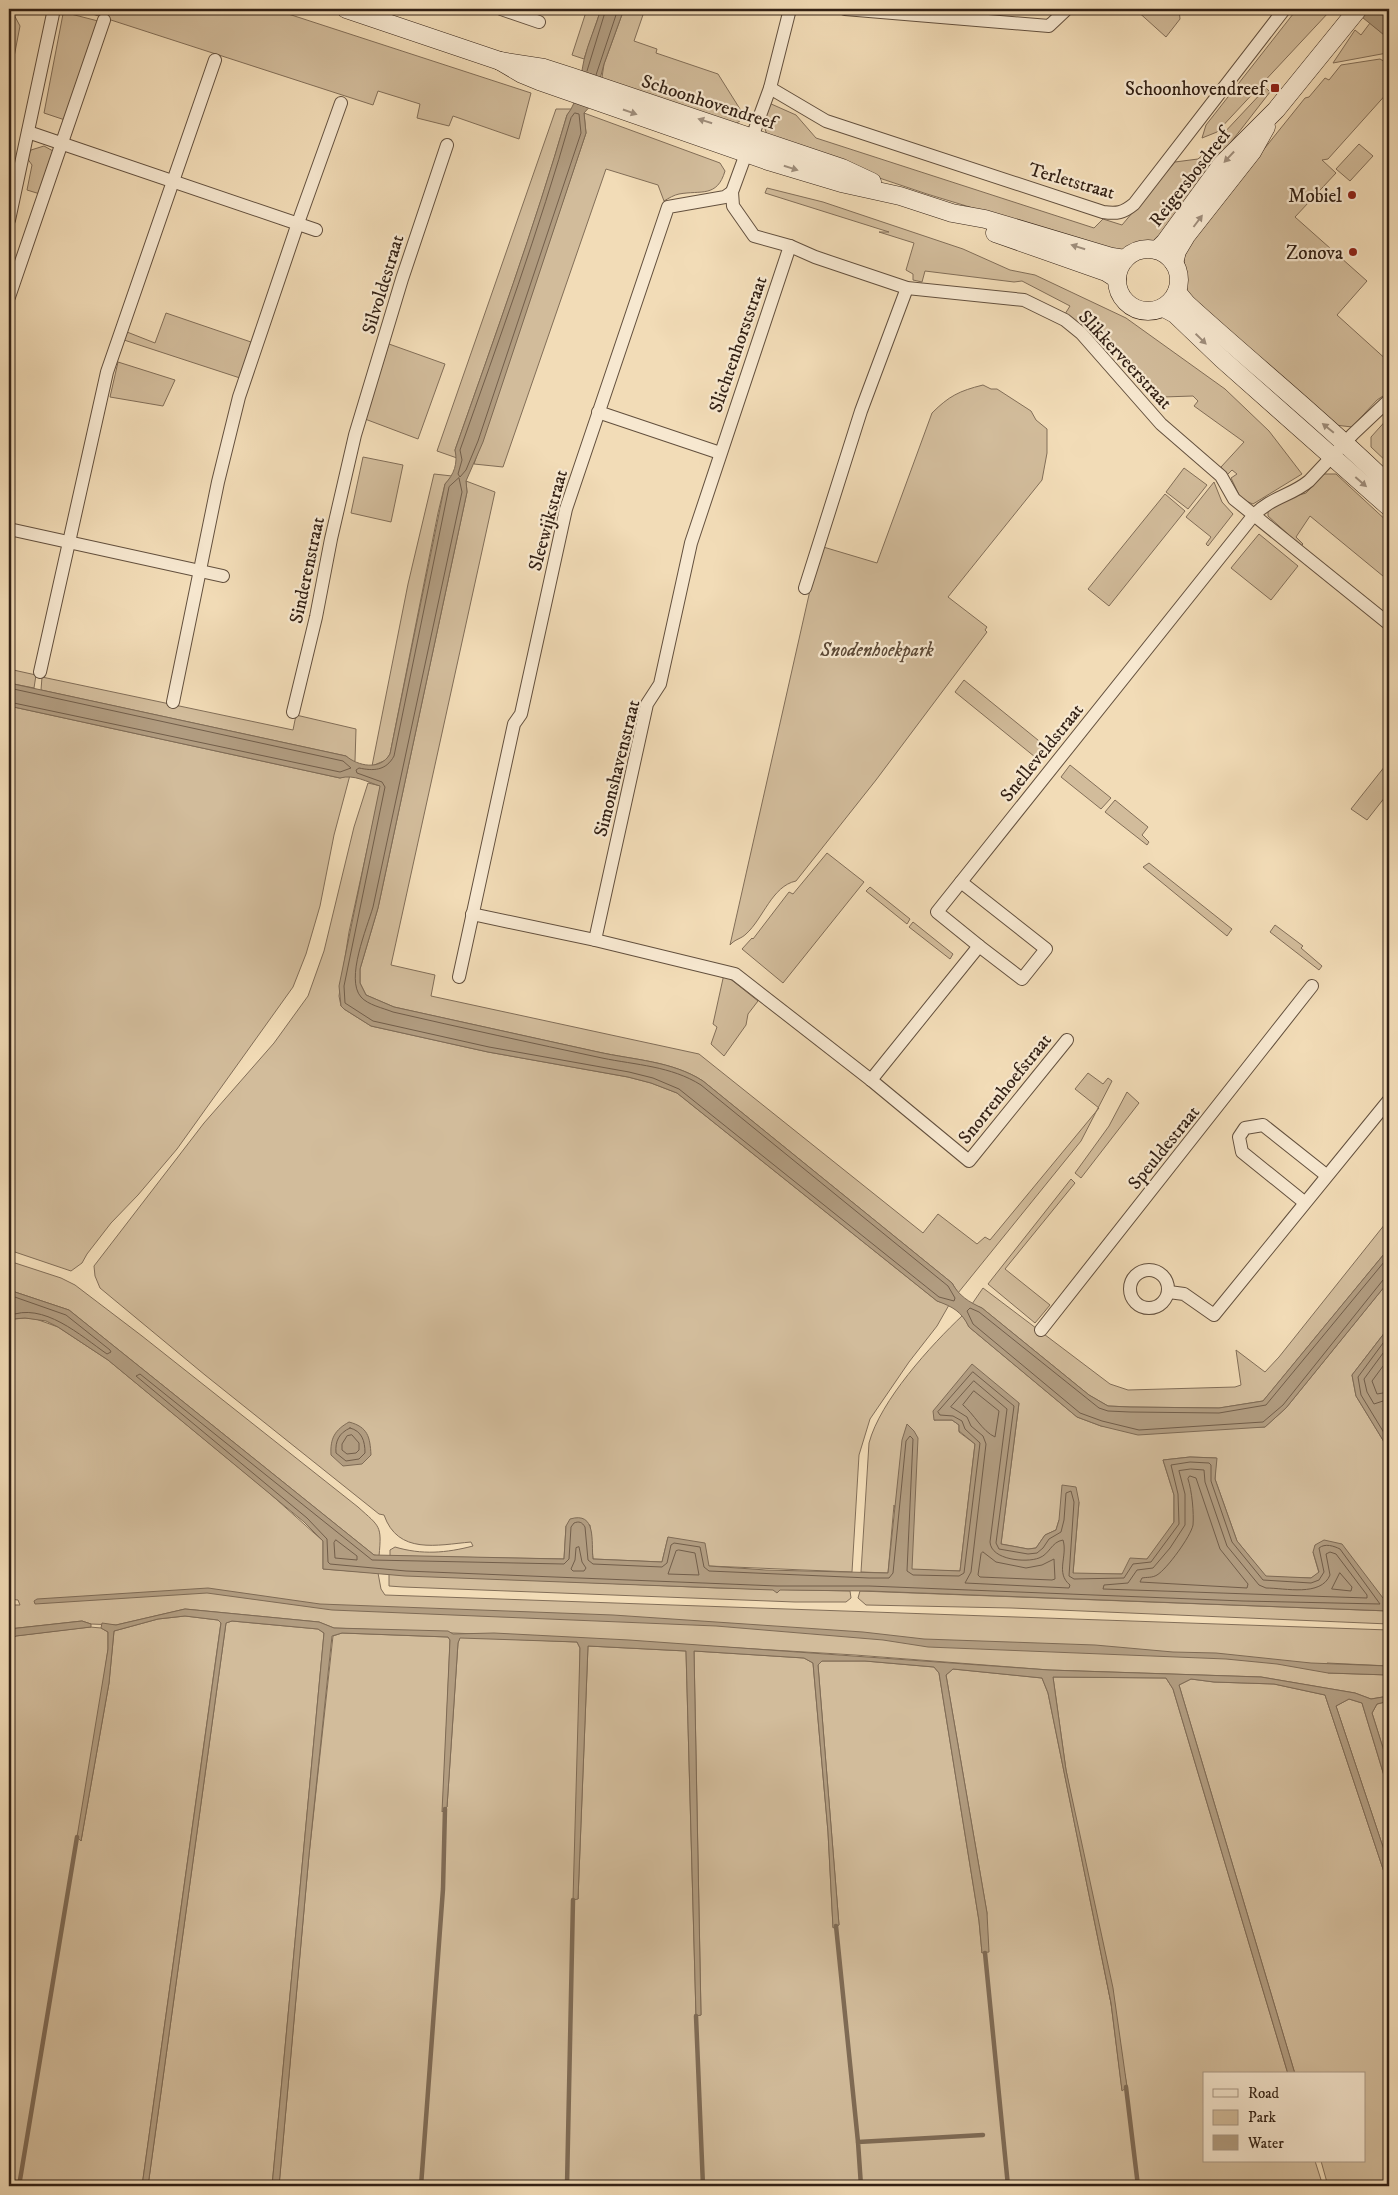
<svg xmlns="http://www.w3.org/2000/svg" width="1398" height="2195" viewBox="0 0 1398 2195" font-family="'IM FELL DW Pica',serif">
	<rect width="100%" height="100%" fill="#f2dcb7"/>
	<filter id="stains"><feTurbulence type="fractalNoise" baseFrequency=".004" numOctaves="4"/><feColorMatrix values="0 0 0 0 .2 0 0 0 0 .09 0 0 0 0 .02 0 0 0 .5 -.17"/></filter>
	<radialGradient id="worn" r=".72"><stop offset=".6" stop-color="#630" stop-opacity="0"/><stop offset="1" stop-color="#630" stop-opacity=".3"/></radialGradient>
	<g fill="#d2bc9b" stroke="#826e58">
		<polygon points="9,9 11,9 20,26 9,83"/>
		<polygon points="77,9 273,9 531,93 519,139 453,116 449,126 417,118 420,104 378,91 373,105"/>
		<polygon points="587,9 601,9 584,59 572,55"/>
		<polygon points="624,9 645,9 634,41 657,49 656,53 718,74 745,117 733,126 601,84 604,64"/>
		<polygon points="1135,9 1179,9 1180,19 1166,37"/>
		<polygon points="1297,9 1325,9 1329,12 1217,132 1202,138 1206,125"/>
		<polygon points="67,13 98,21 65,120 44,113 63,14"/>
		<polygon points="1370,23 1389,39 1389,54 1387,53 1333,63 1355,30 1361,35"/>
		<polygon points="1380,59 1389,64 1389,91 1328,159 1322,160 1336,173 1295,217 1367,281 1337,315 1389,362 1389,392 1377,400 1352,427 1335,425 1225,333 1187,292 1184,258 1191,240 1305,98 1309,97 1325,78 1329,80 1341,65"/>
		<polygon points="1266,88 1270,92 1221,155 1160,243 1114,251 927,194 769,141 762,120 769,103 796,115 816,138 1094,228 1103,219 1122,225 1175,162 1198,159 1208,150"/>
		<path d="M556 109H572L567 115C534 229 494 339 455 450L457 458 437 451Z"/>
		<path d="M584 113 720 163 725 171C717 198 701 190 679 194 674 195 669 198 664 201L658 185 606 169 503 467 474 464 586 133Z"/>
		<polygon points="1359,144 1373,156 1350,181 1336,169"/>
		<polygon points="44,146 53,151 40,194 27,190 32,165 27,158 31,150"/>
		<polygon points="767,188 823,202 963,249 1010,270 1035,275 1126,318 1225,389 1269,431 1302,474 1253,504 1241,499 1231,478 1237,474 1232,470 1227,475 1221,467 1244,442 1194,406 1198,401 1193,396 1163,397 1099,326 1089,335 1087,333 1092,328 1086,321 1081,325 1065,314 1070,306 1022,281 1014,282 925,271 922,282 913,280 913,274 906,270 914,243 879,232 889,232 765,193"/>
		<polygon points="166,313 251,342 240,378 124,340 127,332 155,343"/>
		<polygon points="389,344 445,364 418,439 365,419"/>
		<polygon points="118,362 175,380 163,406 110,397"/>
		<path d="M983 385 991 389H997L1031 411 1036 420 1047 429V453L1042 480 948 597 987 627 985 630 987 632 876 780 796 881C772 886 763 919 746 934 741 939 735 939 730 945L820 546 877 563 932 413C949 396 959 391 983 385Z"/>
		<polygon points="1389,417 1389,464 1371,447 1371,437"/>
		<polygon points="363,457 403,465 391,522 351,513"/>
		<polygon points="1184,468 1207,485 1188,509 1166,492"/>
		<polygon points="434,474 452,476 445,484 438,513 390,754 386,760 372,766 408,584"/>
		<polygon points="1324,474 1336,474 1389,523 1389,581 1310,516 1296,537 1303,544 1301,546 1268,516 1268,508 1275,502 1306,493"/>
		<path d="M466 481 495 492 391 965 435 975 431 996 699 1054 923 1233 938 1214 977 1244 985 1237 990 1240 1099 1108 1075 1089 1088 1073 1103 1084 1108 1078 1112 1081 1081 1141 958 1293 952 1283 703 1081C672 1061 634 1060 598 1052 530 1037 462 1022 394 1007L366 995 360 983V969L378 908 467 492Z"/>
		<polygon points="1214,482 1222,502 1233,514 1208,546 1206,544 1211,537 1186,517"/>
		<polygon points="1165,494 1185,511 1109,606 1088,589"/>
		<polygon points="1259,534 1298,566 1271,600 1231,568"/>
		<polygon points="9,669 36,675 34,688 9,683"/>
		<polygon points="42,677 293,730 296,715 356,729 355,761 353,762 346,756 41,690"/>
		<polygon points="964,680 1049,749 1040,761 955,692"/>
		<polygon points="9,706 340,778 350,775 334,835 320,906 306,954 293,987 177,1149 138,1195 111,1223 87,1254 82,1263 71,1271 9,1250"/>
		<polygon points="1389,761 1389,792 1367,820 1351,809"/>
		<polygon points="1070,765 1111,798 1101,809 1061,777"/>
		<path d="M368 783 381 786 349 932 339 996 341 1006 344 1009 371 1026 488 1052 628 1077 651 1083 677 1093 937 1301 949 1305 937 1326 909 1362 870 1419 859 1455 852 1572 709 1566 668 1537 662 1562 593 1559 590 1525 566 1526 564 1559 390 1556V1550L395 1547C422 1555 446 1553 473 1546L471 1542C437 1545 398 1555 384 1515L379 1514 205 1375 100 1288 95 1276 94 1266 204 1123 274 1043 308 996 324 951 354 827Z"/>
		<polygon points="1115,800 1148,827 1142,835 1149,842 1147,845 1105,812"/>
		<polygon points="827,853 864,882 783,983 742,949 752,938 753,939 789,892 793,894"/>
		<polygon points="1149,863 1232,929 1227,936 1143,867"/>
		<polygon points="870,887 910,919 907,924 866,891"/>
		<polygon points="913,922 953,954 950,959 909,927"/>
		<polygon points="1275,925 1303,946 1301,948 1322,966 1319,970 1270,932"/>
		<polygon points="724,974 758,1001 748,1014 746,1025 724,1056 711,1044 717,1027 713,1024"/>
		<polygon points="1127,1092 1139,1103 1081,1178 1075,1173 1109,1126"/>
		<polygon points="1071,1179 1075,1183 1005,1269 1050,1305 1035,1323 988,1284"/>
		<polygon points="1389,1219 1389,1248 1263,1401 1219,1408 1130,1407 1108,1406 1089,1395 982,1308 972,1304 983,1288 1110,1384 1128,1390 1235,1387 1241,1385 1236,1350 1265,1372 1279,1357"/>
		<path d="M9 1261 61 1278 75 1285 142 1336 358 1507C380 1527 382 1525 379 1556L374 1555 69 1310 9 1290Z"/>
		<path d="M1389 1281V1327L1352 1375 1356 1396 1389 1450V1598H1383L1313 1552 1319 1573 1311 1578 1266 1577 1237 1541 1215 1479 1216 1458 1190 1457 1163 1460 1174 1495V1522L1161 1542 1147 1559 1122 1574H1073L1079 1502 1059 1520 1056 1530 1045 1535 1036 1548 1028 1549 1001 1544 1019 1403 934 1420H952L959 1425V1432L975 1444 960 1571 912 1570 894 1505 888 1573 861 1572 869 1443C880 1401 931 1345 963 1315L969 1327 1077 1417 1101 1426 1115 1428 1265 1427 1286 1408Z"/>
		<polygon points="25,1318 36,1319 58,1327 108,1360 267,1491 323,1541 323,1569 378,1573 381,1589 385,1595 1389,1630 1389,1666 1327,1663 1328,1673 1389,1675 1389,1696 1371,1699 1355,1693 1261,1677 1049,1670 855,1655 572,1638 334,1628 319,1622 185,1609 116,1625 91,1624 82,1621 9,1629 9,1605 20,1605 18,1600 9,1599 9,1322 13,1319"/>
		<polygon points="389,1574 718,1588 850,1591 851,1598 846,1602 795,1602 403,1587 389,1586"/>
		<polygon points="860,1591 1389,1611 1389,1624 1011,1608 866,1605 858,1598"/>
		<polygon points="185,1616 218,1620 221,1622 142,2186 9,2186 9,1642 15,1636 90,1627 101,1628 108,1632 108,1649 81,1841 109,1683 114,1631 158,1619"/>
		<polygon points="232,1621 318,1629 324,1633 272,2186 148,2186 226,1623"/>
		<polygon points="342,1633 448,1637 450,1640 443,1811 447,1807 458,1643 460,1637 577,1642 580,1648 578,1899 588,1646 686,1651 696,2016 701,2015 694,1651 804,1658 813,1663 828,1832 833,1927 839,1925 818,1665 822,1661 865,1661 934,1667 939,1673 979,1921 982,1953 987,1913 946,1675 953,1669 1042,1678 1048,1693 1111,2003 1122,2090 1127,2086 1066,1770 1053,1677 1166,1678 1173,1689 1288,2074 1204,2074 1204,2161 1315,2161 1323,2186 279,2186 309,1855 333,1636"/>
		<polygon points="1191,1679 1214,1682 1274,1684 1325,1695 1389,1887 1389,2186 1328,2186 1321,2161 1364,2161 1364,2074 1295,2074 1179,1685"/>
		<polygon points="1349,1699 1362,1703 1389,1792 1389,1865 1336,1706"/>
		<polygon points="1389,1701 1389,1767 1372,1713 1377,1704"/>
	</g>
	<g fill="#b19c80" stroke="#7f6b55">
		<path d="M601 9H624L604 64 594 102 584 113 586 133 483 442 466 481 467 492 378 908 360 969V983L366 995 394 1007C462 1022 530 1037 598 1052 634 1060 672 1061 703 1081L952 1283C959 1296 969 1302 982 1308L1089 1395 1108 1406 1130 1407 1219 1408 1263 1401 1389 1248V1281L1286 1408 1265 1427 1138 1435 1101 1426 1077 1417 969 1327C961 1311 953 1307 937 1301L677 1093 651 1083 628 1077 488 1052 371 1026 344 1009 341 1006 339 986 380 786C367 782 354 774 340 778L9 706V683L346 756C358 766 380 771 390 754L445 484C454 474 458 464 455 450 494 339 534 228 567 115 579 100 580 78 584 60 588 43 596 26 601 9Z"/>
		<polygon points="1352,9 1376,9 1389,19 1389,39"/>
		<path d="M9 1290 69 1310 374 1555 564 1559 566 1526 570 1519C597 1511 591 1542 593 1559L662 1562 668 1537 705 1543 709 1566 766 1570 888 1573 902 1440 907 1424 914 1431 918 1438 912 1569 960 1571 975 1444 959 1431V1425L952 1420H934L933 1411 972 1364 1019 1403 1001 1544 1028 1549 1036 1548 1045 1535 1056 1530 1059 1520 1062 1485 1076 1487 1079 1502 1073 1573 1122 1574 1130 1558 1147 1559 1174 1522V1495L1163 1460 1190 1457 1217 1458 1215 1479 1237 1541 1266 1576 1311 1578 1319 1572 1313 1552 1315 1545 1324 1540 1342 1544 1383 1598H1389V1611L869 1591 780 1590 777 1593 773 1590 405 1576 323 1569V1541L304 1522 108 1360 58 1327 46 1321 25 1318 13 1319 9 1322Z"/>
		<polygon points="1389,1327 1389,1409 1384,1414 1389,1420 1389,1450 1356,1396 1352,1375"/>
		<path d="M349 1422C368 1427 370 1437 371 1455L362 1464 343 1466 331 1455C330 1438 335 1430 349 1422Z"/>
		<polygon points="208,1588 320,1604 613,1615 863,1632 924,1639 1095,1645 1173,1652 1216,1653 1311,1663 1389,1666 1389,1675 1328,1673 1277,1664 1226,1659 928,1647 883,1640 716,1626 332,1610 207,1593 35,1604 34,1601 37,1599"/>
		<polygon points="185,1609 319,1622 334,1628 448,1631 453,1634 494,1633 629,1640 1049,1670 1261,1677 1355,1693 1371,1699 1389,1696 1389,1701 1377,1704 1372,1713 1389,1767 1389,1792 1362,1703 1349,1699 1336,1706 1389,1865 1389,1887 1325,1695 1274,1684 1214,1682 1191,1679 1179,1685 1295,2074 1288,2074 1173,1689 1166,1678 1053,1677 1066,1770 1113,1988 1127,2087 1122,2091 1111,2003 1048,1693 1042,1678 953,1669 946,1675 987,1913 989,1952 982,1953 979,1921 939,1673 934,1667 865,1661 822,1661 818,1665 839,1925 833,1928 828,1832 813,1663 804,1658 694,1651 701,2015 696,2016 686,1651 588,1646 578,1899 573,1900 580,1648 577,1642 460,1638 458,1643 447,1807 442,1812 450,1640 448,1637 342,1633 332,1636 309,1855 279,2186 272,2186 324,1633 318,1629 232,1621 226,1623 148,2186 142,2186 221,1623 218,1620 185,1616 158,1619 114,1631 109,1683 81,1841 77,1837 108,1649 108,1632 101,1628 102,1623 116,1625"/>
		<polygon points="82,1621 91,1624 91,1627 16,1636 9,1642 9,1629"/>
	</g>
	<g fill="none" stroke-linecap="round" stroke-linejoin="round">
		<g stroke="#725e4a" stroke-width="1">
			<polyline points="587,71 606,9"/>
			<polyline points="596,75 618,9"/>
			<path d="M575 113 579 114 581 133 478 441 466 470 460 477 458 474 462 460 460 450C499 340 539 230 571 118Z"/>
			<path d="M459 478 462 492 373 907C367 928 345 979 361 997 368 1005 383 1008 393 1012 462 1028 532 1043 602 1058 636 1065 671 1066 701 1085L948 1286 955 1298 954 1301 939 1297 679 1089 653 1078 629 1072 489 1047 373 1021 345 1003 344 986 385 787 382 782 357 773 356 770 359 768C373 771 386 771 394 756L449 487Z"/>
			<polyline points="9,688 343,761 351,768 340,772 9,702"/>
			<polyline points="1389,1256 1266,1405 1219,1413 1130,1412 1108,1411 1099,1408 979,1312 970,1308 967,1311 973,1324 1080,1413 1102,1421 1139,1430 1263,1422 1283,1405 1383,1280 1389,1278"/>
			<path d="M9 1295 66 1315 110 1350 111 1352 107 1354C81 1336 43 1301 9 1316"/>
			<polyline points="1389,1335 1358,1377 1361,1395 1389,1441"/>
			<polyline points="1389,1345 1364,1379 1367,1392 1374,1404 1389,1399"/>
			<polyline points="1389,1358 1372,1381 1377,1394 1389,1392"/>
			<path d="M973 1372 1014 1406 996 1543 999 1549 1028 1554 1037 1553 1043 1548 1049 1539 1061 1532 1064 1520 1066 1493 1071 1491 1074 1502 1069 1576 1074 1579 1124 1578 1133 1564 1151 1562 1179 1524 1178 1494 1171 1465 1190 1462 1209 1463 1211 1465V1481L1232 1542 1263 1580 1311 1583 1319 1580 1324 1572 1319 1548C1325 1543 1334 1546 1340 1549L1380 1604 1243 1601 869 1586H777L406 1571 330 1564 328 1562 327 1539 307 1518 136 1376 140 1374 372 1560 564 1564 569 1559 571 1527 574 1523C579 1521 582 1522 585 1527L588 1560 593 1564 662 1567 667 1563 671 1545 674 1543 700 1547 704 1567 709 1571 869 1578H889L893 1573 906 1441 910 1436 913 1439 907 1571 913 1575 959 1576 964 1573 980 1443 965 1429 962 1421 953 1416 940 1415 938 1412Z"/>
			<path d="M974 1381 1007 1409 990 1542C991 1560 1026 1563 1039 1558 1050 1554 1051 1542 1063 1540 1068 1556 1055 1573 1070 1585L1069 1588 965 1583 971 1572 986 1444 983 1436 971 1426 967 1417 951 1407Z"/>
			<path d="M974 1391 999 1411 995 1437C982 1431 974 1414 963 1405Z"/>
			<path d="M350 1428C362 1431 365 1441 365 1453L359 1459 346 1461 336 1453C335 1441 339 1433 350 1428Z"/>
			<polygon points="352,1435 359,1443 359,1450 356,1453 347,1454 342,1450 342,1444 347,1436"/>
			<path d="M1191 1469 1204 1470 1205 1482 1227 1546 1259 1585 1266 1588C1285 1588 1321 1597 1330 1575L1326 1554 1330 1552 1336 1554 1367 1595V1598L1103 1589 1104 1585 1128 1583 1137 1570 1153 1568 1170 1548 1185 1525V1494L1179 1471Z"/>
			<path d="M1190 1476 1196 1478 1220 1549 1248 1584 1247 1588 1140 1582 1142 1578C1147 1577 1152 1578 1157 1575 1167 1569 1191 1536 1193 1525 1194 1513 1192 1491 1188 1479Z"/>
			<polygon points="336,1540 357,1556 357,1560 335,1558 334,1543"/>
			<polygon points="579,1547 582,1562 586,1568 584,1571 573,1571 571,1569 575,1560 576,1548"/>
			<polygon points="679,1550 695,1553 699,1575 668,1574 676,1551"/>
			<polygon points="983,1552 996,1562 1026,1568 1042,1565 1054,1559 1055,1579 1052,1580 980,1577 978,1575 981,1554"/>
			<polygon points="1340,1573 1352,1587 1351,1591 1332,1589"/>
		</g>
		<g stroke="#7f6b55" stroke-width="4.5">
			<polyline points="836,1926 858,2142"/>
			<polyline points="985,1953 1008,2186"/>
			<polyline points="696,2016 703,2186"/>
			<polyline points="1126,2087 1138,2186"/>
			<polyline points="19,2186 77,1837"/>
			<polyline points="421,2186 443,1889 445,1809"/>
			<polyline points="567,2186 573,1900"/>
			<polyline points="861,2186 858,2142 983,2135"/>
		</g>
		<defs>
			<g id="street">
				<polyline points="501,9 539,22"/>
				<polyline points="790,9 770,88 732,192 733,206 754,236 790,246 815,257 907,288 1024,300 1065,320 1081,333 1161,424 1221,476 1234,499 1389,624"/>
				<polyline points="845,9 1049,26 1067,9"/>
				<path d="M770 88 826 121 1103 212C1117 214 1123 213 1134 204L1283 11V9"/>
				<polyline points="28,132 316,230"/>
				<polyline points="9,220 54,9"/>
				<polyline points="9,297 104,20"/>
				<polyline points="598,412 720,453"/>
				<polyline points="9,529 223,576"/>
				<polyline points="805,588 861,411 907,288"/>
				<polyline points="40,672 107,372 215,60"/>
				<polyline points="173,702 218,482 239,397 298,223 341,103"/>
				<polyline points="293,712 316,617 331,539 355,435 402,279 447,145"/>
				<polyline points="961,882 1046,949 1022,979 979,946"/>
				<polyline points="472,914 595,940 735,974 871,1080 969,1161 1067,1040"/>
				<polyline points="595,940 647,704 660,684 691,543 790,246"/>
				<polyline points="459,977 514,724 521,714 566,509 668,207 725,197 732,192"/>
				<path d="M871 1080 979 946 937 912 1253 516C1271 497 1291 496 1309 481L1353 434 1389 400"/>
				<polyline points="1304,1202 1242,1152 1239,1137 1245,1128 1263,1125 1326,1175"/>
				<circle cx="1149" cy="1289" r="19"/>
				<polyline points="1169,1292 1184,1294 1214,1315 1389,1100"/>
				<polyline points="1041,1330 1312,986"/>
			</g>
			<g id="secondary">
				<polyline points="346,9 500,61 544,68 572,77 842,168 872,182"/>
				<polyline points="500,61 522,74 539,81 771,162 841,183 900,196 952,213 985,219 1112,257 1125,259"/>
				<polyline points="995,233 1106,272 1117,279"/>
				<circle cx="1148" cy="280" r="31"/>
				<polyline points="1157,250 1165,242 1222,164 1276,110 1358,9"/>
				<polyline points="1174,263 1177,251 1186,236 1252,152 1266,127"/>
				<path d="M1177 292 1187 304C1254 365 1325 422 1389 485"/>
				<polyline points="1164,308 1175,314 1222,359 1389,507"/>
			</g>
		</defs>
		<use href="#street" stroke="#63503e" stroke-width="14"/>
		<use href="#secondary" stroke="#332115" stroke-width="19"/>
		<use href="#street" stroke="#f7e8d0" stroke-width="12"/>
		<use href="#secondary" stroke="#f7e8d0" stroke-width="18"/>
	</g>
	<defs><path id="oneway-solid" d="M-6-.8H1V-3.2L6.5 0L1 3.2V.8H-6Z" transform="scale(1.25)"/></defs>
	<g fill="#9f8e7c">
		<use href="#oneway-solid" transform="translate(630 112) rotate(19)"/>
		<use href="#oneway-solid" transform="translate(705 121) rotate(-162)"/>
		<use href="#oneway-solid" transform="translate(1229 157) rotate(133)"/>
		<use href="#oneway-solid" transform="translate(791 168) rotate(17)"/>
		<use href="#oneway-solid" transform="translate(1198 221) rotate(-53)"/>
		<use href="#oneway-solid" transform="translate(1078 247) rotate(-163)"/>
		<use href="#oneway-solid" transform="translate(1201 339) rotate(44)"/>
		<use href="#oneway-solid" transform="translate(1328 428) rotate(-141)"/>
		<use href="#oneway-solid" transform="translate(1361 482) rotate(41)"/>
	</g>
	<g fill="#8f2418" stroke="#f7e8d0" stroke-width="2">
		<rect x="1270" y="83" width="10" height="10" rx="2.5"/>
		<circle cx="1352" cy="195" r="5"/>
		<circle cx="1353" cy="252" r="5"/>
	</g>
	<g text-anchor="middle" stroke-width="4.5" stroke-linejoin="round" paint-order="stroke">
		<g font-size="19" fill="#332115" stroke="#f7e8d0" text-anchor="end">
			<text x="1265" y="95">Schoonhovendreef</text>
			<text x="1342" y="202">Mobiel</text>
			<text x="1343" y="259">Zonova</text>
		</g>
		<g font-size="19" fill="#332115" stroke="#f7e8d0">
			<text transform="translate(709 101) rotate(18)" y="7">Schoonhovendreef</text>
			<text transform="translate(1189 177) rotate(-52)" y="7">Reigersbosdreef</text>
			<text transform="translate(1072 180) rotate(16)" y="7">Terletstraat</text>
			<text transform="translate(382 284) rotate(-73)" y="7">Silvoldestraat</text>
			<text transform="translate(737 344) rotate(-71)" y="7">Slichtenhorststraat</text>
			<text transform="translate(1126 359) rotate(47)" y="7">Slikkerveerstraat</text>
			<text transform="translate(547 520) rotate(-75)" y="7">Sleewijkstraat</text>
			<text transform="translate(306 570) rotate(-78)" y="7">Sinderenstraat</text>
			<text transform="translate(1041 752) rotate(-51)" y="7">Snelleveldstraat</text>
			<text transform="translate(616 768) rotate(-76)" y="7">Simonshavenstraat</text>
			<text transform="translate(1004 1088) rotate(-51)" y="7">Snorrenhoefstraat</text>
			<text transform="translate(1163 1147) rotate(-51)" y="7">Speuldestraat</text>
		</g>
		<g font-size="19" font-style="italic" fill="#5b4836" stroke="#f7e8d0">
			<text x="877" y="656">Snodenhoekpark</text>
		</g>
	</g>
	<rect width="1398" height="2195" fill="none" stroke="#f2dcb7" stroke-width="30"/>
	<rect x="10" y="10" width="1378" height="2175" fill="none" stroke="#332115" stroke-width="2.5"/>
	<rect x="15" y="15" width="1368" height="2165" fill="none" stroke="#332115"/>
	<rect x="1203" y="2072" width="162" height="90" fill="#f7e8d0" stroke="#a99885"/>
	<rect x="1213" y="2089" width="25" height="8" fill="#f7e8d0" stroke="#a99885"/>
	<text x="1248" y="2098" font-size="15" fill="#332115">Road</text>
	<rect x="1213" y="2110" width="25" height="15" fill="#d2bc9b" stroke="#a99885"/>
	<text x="1248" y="2122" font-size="15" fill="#332115">Park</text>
	<rect x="1213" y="2135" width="25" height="15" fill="#b19c80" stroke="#a99885"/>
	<text x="1248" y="2148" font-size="15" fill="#332115">Water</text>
	<rect width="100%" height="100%" filter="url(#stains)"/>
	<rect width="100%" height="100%" fill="url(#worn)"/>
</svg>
